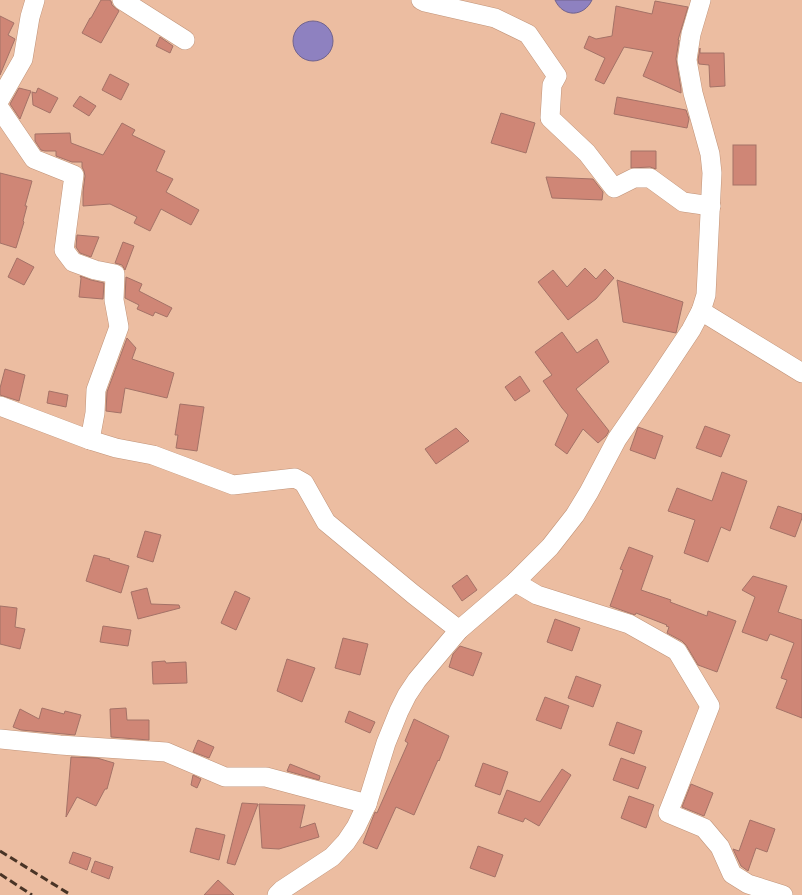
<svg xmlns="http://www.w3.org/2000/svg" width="802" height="895" font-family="Barlow,sans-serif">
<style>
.water{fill:#8e81c0;stroke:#71638c}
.building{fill:#cf8676;stroke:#a47267}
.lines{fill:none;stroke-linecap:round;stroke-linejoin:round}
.minor-casing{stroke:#c09378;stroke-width:20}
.minor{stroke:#fff;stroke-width:19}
.rail{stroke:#493426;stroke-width:3;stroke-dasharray:8 4;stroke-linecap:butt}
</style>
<rect width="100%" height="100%" fill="#ecbda1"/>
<g class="water">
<path d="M555,0H592C584,17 563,18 555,0Z"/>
<circle cx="313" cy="41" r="20"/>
</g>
<g class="building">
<path d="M101,0H109L111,1L112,5L119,11L101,43L82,33L90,18H91Z"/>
<path d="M655,1L688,7L678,40H679L676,59L681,89V93L643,76L653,52L624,47L604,84L595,80L605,58L584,48L589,36L596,39L612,36L616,6L652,14Z"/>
<path d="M0,16L14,23L8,35L15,39L0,75Z"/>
<path d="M160,37L173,46L170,53L156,46Z"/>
<path d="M700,48V53H724L725,86L710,87L709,65L699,64L698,60Z"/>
<path d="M110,74L129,84L121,100L102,90Z"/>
<path d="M19,88L31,91L20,119L10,104Z"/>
<path d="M38,88L58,98L50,113L33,105L32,92L36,93Z"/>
<path d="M80,96L96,106L89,116L73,106Z"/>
<path d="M617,97L686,110L689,119L687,128L614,114Z"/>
<path d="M501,113L535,123L526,153L491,143Z"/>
<path d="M122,123L135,130L132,135L165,151L156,171L173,179L166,192L199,210L191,225L161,209L150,231L134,223L137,217L110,204L83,206V192L85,176L84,171L82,167V162H72L56,156V151H45L41,150L35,141V134L70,133L71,143L103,155Z"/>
<rect x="733" y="145" width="23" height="40"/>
<path d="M631,151H656V169L650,167L631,168Z"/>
<path d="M0,173L32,181L25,206H27L23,221L24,222L16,248L0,243Z"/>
<path d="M546,177L593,179L603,192L602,200L552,198Z"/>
<path d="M77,235L99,237L91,257L80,253L76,247Z"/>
<path d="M123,242L134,246L125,270L122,265L115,263Z"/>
<path d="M17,258L34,267L24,285L8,277Z"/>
<path d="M585,268L596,279L605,269L614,278L596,299L568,320L538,282L553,270L567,287Z"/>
<path d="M80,276L91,280L104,283L103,299L79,297L81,278Z"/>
<path d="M126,277L142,284L139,291L172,308L167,317L155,312L153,316L137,309L139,305L125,298Z"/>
<path d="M617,280L683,302L676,333L623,322Z"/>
<path d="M562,332L577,353L597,339L609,362L576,389L609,431L606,436L598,443L583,429L567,454L555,445L568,415L562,408L543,381L552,375L535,352Z"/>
<path d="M127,338L136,348L132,359L174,373L167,398L125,388L121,413L106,411L107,392Z"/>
<path d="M5,369L25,375L19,401L0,395V388Z"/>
<path d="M520,376L530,391L515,401L505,387Z"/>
<path d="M49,391L68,395L66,407L47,403Z"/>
<path d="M180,404L204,407L197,451L176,448L178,435H175Z"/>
<path d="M705,426L730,435L721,457L696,448Z"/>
<path d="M638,427L663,436L655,459L630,450Z"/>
<path d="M456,428L469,441L436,464L425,449Z"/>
<path d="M722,472L747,481L730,531L721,527L708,562L684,553L695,520L668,511L677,488L712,501Z"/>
<path d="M778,506L802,514V518L795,537L770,528Z"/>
<path d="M145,531L161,535L153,562L137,557Z"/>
<path d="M629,547L653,556L641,590L671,600L670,602L707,616L708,611L736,621L717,672L698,665L686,645L682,641L667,633L669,627L666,626L667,625L636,613L635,615L610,606L623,570L620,569Z"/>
<path d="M94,555L110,559L109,560L129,566L121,593L86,581Z"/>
<path d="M467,575L477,590L462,601L452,586Z"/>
<path d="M753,576L787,586L778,612L802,620V718L776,708L787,680L781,678L794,643L770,634L767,641L742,632L755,597L742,590Z"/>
<path d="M147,588L151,604L179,605L180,608L138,619L131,592Z"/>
<path d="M235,591L250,598L236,630L221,623Z"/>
<path d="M0,606L17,608L15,627L25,629L20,649L0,644Z"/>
<path d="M555,619L580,628L572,651L547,642Z"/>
<path d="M103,626L131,630L128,646L100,642Z"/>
<path d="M343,638L368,644L360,675L335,668Z"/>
<path d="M460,646L482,653L473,676L449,667L453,654Z"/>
<path d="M287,659L315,668L302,702L277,691Z"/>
<path d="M165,661L166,663L186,662L187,683L153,684L152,662Z"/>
<path d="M576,676L601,685L593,707L568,698Z"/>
<path d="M545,697L569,706L561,729L536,720Z"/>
<path d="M42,708L64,714L65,711L81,715L75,735L21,730L13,727L20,709L39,719Z"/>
<path d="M126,708L127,720H149V740L111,737L110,709Z"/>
<path d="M349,711L375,722L370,733L345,722Z"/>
<path d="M414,719L449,736L439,761L438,760L414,815L396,807L377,849L363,843L375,812L377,813L408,743L405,741Z"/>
<path d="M617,722L642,731L634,754L609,745Z"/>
<path d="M198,740L214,747L209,758L193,752Z"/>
<path d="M71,757L97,758L114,763L107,789H105L96,806L77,797L66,817Z"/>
<path d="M621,758L646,767L638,789L613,780Z"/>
<path d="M483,763L508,772L500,795L475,786Z"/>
<path d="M290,764L320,776L319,780L287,771Z"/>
<path d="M562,769L571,775L539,826L525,818L523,822L498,813L507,790L540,802Z"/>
<path d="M193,775L201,779L197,788L191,785Z"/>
<path d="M691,784L713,793L704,816L682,807Z"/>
<path d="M629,796L654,805L646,828L621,818Z"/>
<path d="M242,803L258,804L235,865L227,863Z"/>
<path d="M259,804L305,805L300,828L315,823L319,837L279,849L262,848Z"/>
<path d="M750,820L775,829L767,852L756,848L748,871L741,866L733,849L739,851Z"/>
<path d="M196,828L225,835L219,860L190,852Z"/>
<path d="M478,846L503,855L495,877L470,868Z"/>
<path d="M73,852L91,858L87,870L69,863Z"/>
<path d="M95,861L113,867L109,879L91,872Z"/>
<path d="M218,880L234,895H204Z"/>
</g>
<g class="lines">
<g class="minor-casing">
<g id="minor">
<path d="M122,0L185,40"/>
<path d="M421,0L425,2L495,18L528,34L557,76L552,85L550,118L587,153L614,188L634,178H650L683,202L711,206"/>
<path d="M0,99L23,59L30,17L35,0"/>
<path d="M0,109L34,159L74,175L64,250L73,262L95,270L115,274L114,300L119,327L96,390L95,413L90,440"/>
<path d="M701,311L802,373"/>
<path d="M0,406L90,440L116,448L153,455L233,485L295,478L304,483L326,522L413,594L459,630"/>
<path d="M515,582L537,595L629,624L677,651L710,706L668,813L704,828L720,847L732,874L748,884L783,895"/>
<path d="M0,739L60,745L166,752L225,777H266L367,804"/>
<path d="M277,895L282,890L332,857L346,842L356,827L367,804L386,743L399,711L407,695L417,680L459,630L515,582L550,547L575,515L589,492L617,439L659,378L691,330L701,311L706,295L712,173L710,154L693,93L687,60L691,34L701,0"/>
</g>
</g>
<use href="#minor" class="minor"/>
<g class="rail">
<path d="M0,851L71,895"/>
<path d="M0,874L32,895"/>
</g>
</g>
</svg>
